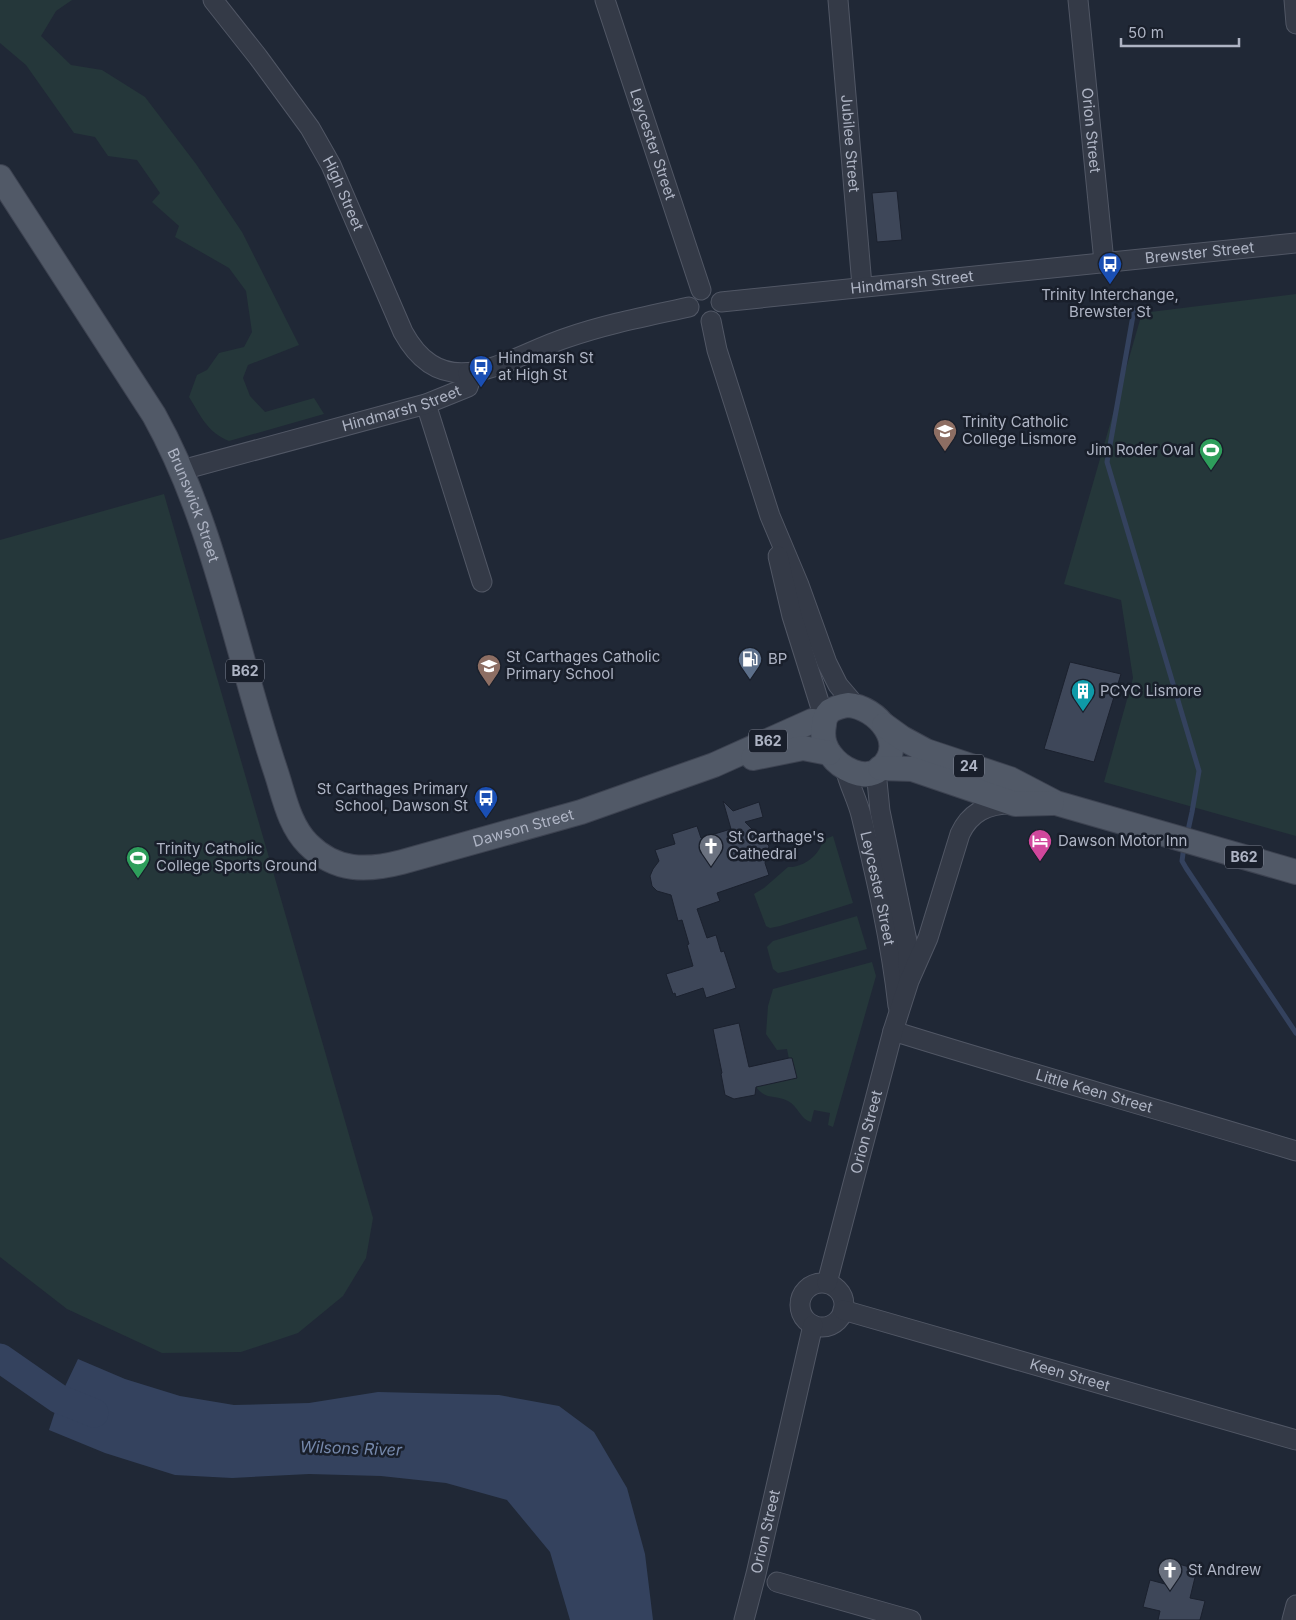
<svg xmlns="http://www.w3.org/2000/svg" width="1296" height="1620" font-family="Inter,sans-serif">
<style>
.green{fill:#25373a}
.water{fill:#34425e}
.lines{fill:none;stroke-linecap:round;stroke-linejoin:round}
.stream{stroke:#34425e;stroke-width:5}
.river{stroke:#34425e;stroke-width:29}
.building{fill:#3e4759;stroke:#1b212e}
.minor-casing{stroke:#515765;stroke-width:21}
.major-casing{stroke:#3d4351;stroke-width:26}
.minor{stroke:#343a47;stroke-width:19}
.major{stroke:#515967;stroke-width:24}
.labels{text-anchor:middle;stroke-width:5;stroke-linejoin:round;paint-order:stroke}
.shield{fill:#191f2b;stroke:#818796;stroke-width:1}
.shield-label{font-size:14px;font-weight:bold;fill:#aeb4c4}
.street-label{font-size:15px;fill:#aeb4c4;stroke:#191f2b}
.poi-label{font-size:15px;fill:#aeb4c4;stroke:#191f2b;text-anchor:start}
.water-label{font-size:16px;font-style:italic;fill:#7689ac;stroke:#191f2b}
</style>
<rect width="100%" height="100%" fill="#202836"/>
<g class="green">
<path d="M0,0H72L56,11L41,36L71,65L102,70L145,97L196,164L242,232L299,345L248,365L243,378L250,396L265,412L314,398L324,414L229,441C207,432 201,416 189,397L197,375L207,370L219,353L244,347L252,332L246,291L229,268L175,237L179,226L152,202L160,193L137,160L108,156L95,137L74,133L26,65L0,43Z"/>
<path d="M1296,294V836L1104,782L1133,678L1121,600L1064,584L1142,313Z"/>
<path d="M164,494L373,1218L366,1258L343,1296L298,1333L241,1352L162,1353L67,1309L0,1257V540Z"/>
<path d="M833,836L853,903L780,926L770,928L766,926L754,894L764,888L788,867C803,868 820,855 823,840Z"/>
<path d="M857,916L867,949L788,971L778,973L773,969L767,947L773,941Z"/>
<path d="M872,962L876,976L833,1127L828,1125L830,1113L814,1110L811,1122C800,1119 798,1106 788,1101C774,1094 767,1101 756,1087L797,1078L792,1058L789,1059L787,1049L777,1050L766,1034L768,1006L773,989Z"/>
</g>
<path class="water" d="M78,1359L125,1379L180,1396L234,1405L309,1403L378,1392L499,1395L559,1406L594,1432L627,1488L645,1554L653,1620H570L550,1552L507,1500L446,1483L381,1476L309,1474L232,1478L175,1475L105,1453L49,1430L59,1399Z"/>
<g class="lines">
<g class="stream">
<path d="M1134,310L1107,462L1199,771L1192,812L1187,835"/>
<path d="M1184,846L1182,861L1186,868L1296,1033"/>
</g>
<path class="river" d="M0,1358L59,1399L94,1413"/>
</g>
<g class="building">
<path d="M897,191L902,240L877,242L872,193Z"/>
<path d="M1070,662L1121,674L1094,762L1044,749Z"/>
<path d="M723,801L733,811L759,802L763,817L745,822L769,846L765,863L769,875L717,893L720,901L697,909L707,938L716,935L721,952L724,951L736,988L706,998L703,988L676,997L675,993L673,994L666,974L693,966L687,945L689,944L682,920L678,921L671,895L657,891L652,886L650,876L653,869L659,861L655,850L675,844L672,834L697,826L701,838L731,829Z"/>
<path d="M739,1023L749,1067L789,1058H792L797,1078L756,1087L755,1095L734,1099L725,1095L721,1074L722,1073L713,1029Z"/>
<path d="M1171,1562L1197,1569L1190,1598L1205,1601L1200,1620H1158L1160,1611L1143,1607L1150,1580L1165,1584Z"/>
</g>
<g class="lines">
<g class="minor-casing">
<g id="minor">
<path id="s1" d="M213,0L258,57L310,128L331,165L403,332C445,409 508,357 566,338C606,324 648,316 689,307"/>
<path id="s2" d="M605,0L701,290"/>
<path id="s3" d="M838,0L862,286"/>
<path id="s4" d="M1078,0L1104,262"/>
<path d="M1294,0L1296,24"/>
<path id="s5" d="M721,302L1296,243"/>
<path d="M711,321L717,350L770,516L799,585L827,663L838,685L855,705"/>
<path d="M426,404L482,582"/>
<path id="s6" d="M182,470L426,404L468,387L470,381L468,373"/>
<path d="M778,556L792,616L820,705L827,715"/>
<path id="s7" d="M845,768C849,785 857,799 861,815C876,877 891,942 898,1006"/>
<path d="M876,771L880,811L907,941L909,977"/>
<path id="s8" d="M893,1031C1027,1073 1162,1110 1296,1151"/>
<circle cx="822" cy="1305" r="22"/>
<path id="s9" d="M827,1283L893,1031L909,981L928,938L960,834C970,812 988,804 1011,804"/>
<path id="s10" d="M843,1310L1296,1440"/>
<path d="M777,1582L911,1620"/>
<path id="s11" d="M744,1620L756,1574L813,1325"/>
<path d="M1292,1620L1296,1605"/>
</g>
</g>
<g class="major-casing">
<g id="major">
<path id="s12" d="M0,177L154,415C203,503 226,603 254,700C261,724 268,748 276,772C284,796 289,825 308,844C336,872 367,871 402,862L581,812L714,765L812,721L824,722"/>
<path d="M848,705C877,707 909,744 880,769C864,782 840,768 830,754C824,746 822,735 824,725C824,720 826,715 830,711C835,708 842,706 848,705Z"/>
<path d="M884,725L902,738L926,751L1010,779L1056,803L1296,872"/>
<path d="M753,758L803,748L829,753"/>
<path d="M880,768L912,769L1015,804L1052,803"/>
</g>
</g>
<use href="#minor" class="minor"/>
<use href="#major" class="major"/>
</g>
<defs>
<g id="bus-pin" transform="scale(1.25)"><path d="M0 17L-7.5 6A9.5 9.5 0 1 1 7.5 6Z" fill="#1a4fb4" stroke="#191f2b"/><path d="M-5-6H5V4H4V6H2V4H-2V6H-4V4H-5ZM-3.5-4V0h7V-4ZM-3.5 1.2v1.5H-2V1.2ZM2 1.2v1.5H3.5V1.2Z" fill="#fff"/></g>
<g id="school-pin" transform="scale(1.25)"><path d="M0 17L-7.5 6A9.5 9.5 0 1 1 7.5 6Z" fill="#8d6e63" stroke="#191f2b"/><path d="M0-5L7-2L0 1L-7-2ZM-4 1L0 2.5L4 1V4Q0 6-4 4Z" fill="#fff"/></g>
<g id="stadium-pin" transform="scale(1.25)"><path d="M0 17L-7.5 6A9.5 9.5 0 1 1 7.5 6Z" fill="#2e9e5b" stroke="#191f2b"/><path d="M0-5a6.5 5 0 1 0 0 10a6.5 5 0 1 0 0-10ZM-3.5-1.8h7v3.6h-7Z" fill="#fff"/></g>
<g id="fuel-pin" transform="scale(1.25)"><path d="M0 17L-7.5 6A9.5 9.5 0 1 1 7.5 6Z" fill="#5c6f8a" stroke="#191f2b"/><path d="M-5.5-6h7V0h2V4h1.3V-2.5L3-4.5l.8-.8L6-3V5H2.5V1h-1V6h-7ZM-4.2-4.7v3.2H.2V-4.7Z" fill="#fff"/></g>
<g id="building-pin" transform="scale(1.25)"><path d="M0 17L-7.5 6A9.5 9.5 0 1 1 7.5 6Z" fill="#0f9aa8" stroke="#191f2b"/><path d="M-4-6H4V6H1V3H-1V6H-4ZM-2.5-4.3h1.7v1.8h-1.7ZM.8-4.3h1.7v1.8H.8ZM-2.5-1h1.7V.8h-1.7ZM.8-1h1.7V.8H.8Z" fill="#fff"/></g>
<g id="hotel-pin" transform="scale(1.25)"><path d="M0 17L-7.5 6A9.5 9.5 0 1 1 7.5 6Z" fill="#d1479c" stroke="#191f2b"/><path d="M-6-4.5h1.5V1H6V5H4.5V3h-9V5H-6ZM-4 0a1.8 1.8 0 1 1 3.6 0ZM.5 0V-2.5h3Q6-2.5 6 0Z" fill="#fff"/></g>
<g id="church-pin" transform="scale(1.25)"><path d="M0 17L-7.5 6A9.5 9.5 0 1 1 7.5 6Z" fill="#6b7280" stroke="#191f2b"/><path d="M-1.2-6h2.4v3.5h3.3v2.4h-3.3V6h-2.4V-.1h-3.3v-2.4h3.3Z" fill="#fff"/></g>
</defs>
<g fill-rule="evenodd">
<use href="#bus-pin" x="1110" y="264"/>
<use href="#bus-pin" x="481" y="367"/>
<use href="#school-pin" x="945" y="431"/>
<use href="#stadium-pin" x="1211" y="450"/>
<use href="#fuel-pin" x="750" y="659"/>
<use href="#school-pin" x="489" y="666"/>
<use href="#building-pin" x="1083" y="691"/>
<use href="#bus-pin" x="486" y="798"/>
<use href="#hotel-pin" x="1040" y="841"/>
<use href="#church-pin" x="711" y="846"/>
<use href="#stadium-pin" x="138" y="858"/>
<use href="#church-pin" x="1170" y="1570"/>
</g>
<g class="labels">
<g class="shield">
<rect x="226" y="659.5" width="38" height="23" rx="4"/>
<rect x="749" y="729.5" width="38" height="23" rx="4"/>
<rect x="954" y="754.5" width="30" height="23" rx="4"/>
<rect x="1225" y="845.5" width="38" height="23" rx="4"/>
</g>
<g class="shield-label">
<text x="245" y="676">B62</text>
<text x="768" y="746">B62</text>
<text x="969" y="771">24</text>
<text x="1244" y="862">B62</text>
</g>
<g class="street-label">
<text dy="5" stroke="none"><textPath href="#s4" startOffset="131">Orion Street</textPath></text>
<text dy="5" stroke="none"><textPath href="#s3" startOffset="144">Jubilee Street</textPath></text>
<text dy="5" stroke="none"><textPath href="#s2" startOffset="152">Leycester Street</textPath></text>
<text dy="5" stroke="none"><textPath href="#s1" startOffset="234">High Street</textPath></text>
<text dy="5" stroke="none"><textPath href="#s5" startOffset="481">Brewster Street</textPath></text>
<text dy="5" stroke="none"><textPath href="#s5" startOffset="192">Hindmarsh Street</textPath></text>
<text dy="5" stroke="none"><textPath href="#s6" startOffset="228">Hindmarsh Street</textPath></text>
<text dy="5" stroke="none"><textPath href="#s12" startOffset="382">Brunswick Street</textPath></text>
<text dy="5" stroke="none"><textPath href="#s12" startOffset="968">Dawson Street</textPath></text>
<text dy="5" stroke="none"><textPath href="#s7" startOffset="125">Leycester Street</textPath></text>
<text dy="5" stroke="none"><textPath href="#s8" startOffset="210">Little Keen Street</textPath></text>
<text dy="5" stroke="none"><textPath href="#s9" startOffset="156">Orion Street</textPath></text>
<text dy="5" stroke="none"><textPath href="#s10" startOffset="236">Keen Street</textPath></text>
<text dy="5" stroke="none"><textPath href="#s11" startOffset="91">Orion Street</textPath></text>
</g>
<g class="poi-label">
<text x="1110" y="300" text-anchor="middle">Trinity Interchange,<tspan x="1110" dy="17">Brewster St</tspan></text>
<text x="498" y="363">Hindmarsh St<tspan x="498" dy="17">at High St</tspan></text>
<text x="962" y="427">Trinity Catholic<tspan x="962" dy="17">College Lismore</tspan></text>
<text x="1194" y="455" text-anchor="end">Jim Roder Oval</text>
<text x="506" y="662">St Carthages Catholic<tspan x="506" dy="17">Primary School</tspan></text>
<text x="768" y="664">BP</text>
<text x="1100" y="696">PCYC Lismore</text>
<text x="468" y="794" text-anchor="end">St Carthages Primary<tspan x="468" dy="17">School, Dawson St</tspan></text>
<text x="728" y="842">St Carthage's<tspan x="728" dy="17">Cathedral</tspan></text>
<text x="1058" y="846">Dawson Motor Inn</text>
<text x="156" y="854">Trinity Catholic<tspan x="156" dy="17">College Sports Ground</tspan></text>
<text x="1188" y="1575">St Andrew</text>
</g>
<g class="water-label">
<text transform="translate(351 1448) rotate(2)" y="6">Wilsons River</text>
</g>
</g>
<path d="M1121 38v8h118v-8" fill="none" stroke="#aeb4c4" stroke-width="2.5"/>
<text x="1128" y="38" font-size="15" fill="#aeb4c4" stroke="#191f2b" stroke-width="4" paint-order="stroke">50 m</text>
</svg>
